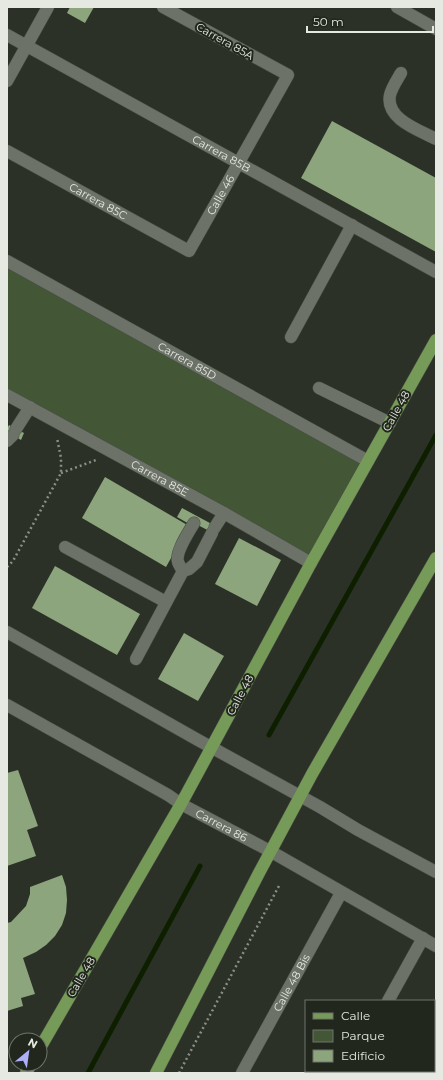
<svg xmlns="http://www.w3.org/2000/svg" width="443" height="1080" font-family="Montserrat,sans-serif">
<style>
.green{fill:#435636}
.lines{fill:none;stroke-linecap:round;stroke-linejoin:round}
.stream{stroke:#0e1f00;stroke-width:5}
.building{fill:#8da57d}
.minor-casing{stroke:#4a4f47;stroke-width:13}
.major-casing{stroke:#4a4f47;stroke-width:13}
.path{stroke:#8a8f86;stroke-width:2.5;stroke-dasharray:2 3;stroke-linecap:butt}
.minor{stroke:#6c7267;stroke-width:12}
.major{stroke:#769a57;stroke-width:12}
.labels{text-anchor:middle;stroke-width:4;stroke-linejoin:round;paint-order:stroke}
.street-label{font-size:11px;fill:#e5e9e2;stroke:#21271d}
</style>
<rect width="100%" height="100%" fill="#2b3127"/>
<path class="green" d="M7,261L368,461L311,563L7,395Z"/>
<g class="lines">
<g class="stream">
<path d="M269,735L436,435"/>
<path d="M88,1073L200,866"/>
</g>
</g>
<g class="building">
<path d="M70,7H94L85,23L67,13Z"/>
<path d="M332,121L436,178V252L301,178Z"/>
<path d="M9,425L24,433L21,440L7,432V429Z"/>
<path d="M105,477L189,526L166,567L82,518Z"/>
<path d="M182,508L221,529L217,535L192,522L191,525L177,517Z"/>
<path d="M239,538L281,560L257,606L215,584Z"/>
<path d="M55,566L140,614L117,655L32,608Z"/>
<path d="M184,633L224,656L198,701L158,679Z"/>
<path d="M18,770L38,826L27,830L36,856L7,866V773Z"/>
<path d="M62,875L66,887L67,900L66,913L62,925L55,936L46,945L36,952L23,958L35,994L21,998L23,1006L7,1011V923L11,922L26,906L30,894V887Z"/>
</g>
<g class="lines">
<g class="minor-casing">
<g id="minor">
<path d="M397,7L436,29"/>
<path id="s1" d="M7,35L436,272"/>
<path d="M401,73C397,80 392,87 390,95C385,119 419,130 436,139"/>
<path d="M7,81L48,7"/>
<path id="s2" d="M7,151L189,251L288,75L163,7"/>
<path id="s3" d="M7,261L368,461"/>
<path d="M291,337L352,225"/>
<path d="M319,388L390,423"/>
<path id="s4" d="M7,395L224,513L311,563"/>
<path d="M16,429L30,407"/>
<path d="M7,441L13,435"/>
<path d="M215,527L224,513"/>
<path d="M65,547L166,602"/>
<path d="M183,571C181,568 179,565 178,562C175,552 189,532 194,523"/>
<path d="M7,632L198,740L320,807L358,830L436,872"/>
<path d="M136,659L183,571L189,569L197,562L212,533"/>
<path id="s5" d="M7,705L168,795L181,804L270,851L436,946"/>
<path d="M388,1001L423,938"/>
<path id="s6" d="M242,1073L341,893"/>
<path d="M348,1073L349,1071"/>
</g>
</g>
<g class="major-casing">
<g id="major">
<path d="M40,1048L181,804L311,563L436,340"/>
<path d="M26,1073L31,1064"/>
<path d="M156,1073L259,873L312,774L436,558"/>
</g>
</g>
<g class="path">
<path d="M61,473L96,460"/>
<path d="M7,567L13,561L61,473V458L57,438"/>
<path d="M434,1070L436,1066"/>
<path d="M179,1073L280,884"/>
</g>
<use href="#minor" class="minor"/>
<use href="#major" class="major"/>
</g>
<g class="labels">
<g class="street-label">
<text transform="translate(225 41) rotate(29)" y="4">Carrera 85A</text>
<text dy="4" stroke="none"><textPath href="#s1" startOffset="245">Carrera 85B</textPath></text>
<text dy="4" stroke="none"><textPath href="#s2" startOffset="272">Calle 46</textPath></text>
<text dy="4" stroke="none"><textPath href="#s2" startOffset="104">Carrera 85C</textPath></text>
<text dy="4" stroke="none"><textPath href="#s3" startOffset="206">Carrera 85D</textPath></text>
<text transform="translate(396 411) rotate(-61)" y="4">Calle 48</text>
<text dy="4" stroke="none"><textPath href="#s4" startOffset="174">Carrera 85E</textPath></text>
<text transform="translate(240 695) rotate(-62)" y="4">Calle 48</text>
<text dy="4" stroke="none"><textPath href="#s5" startOffset="246">Carrera 86</textPath></text>
<text transform="translate(81 977) rotate(-60)" y="4">Calle 48</text>
<text dy="4" stroke="none"><textPath href="#s6" startOffset="103">Calle 48 Bis</textPath></text>
</g>
</g>
<rect width="443" height="1080" fill="none" stroke="#e5e9e2" stroke-width="16"/>
<rect x="305" y="1000" width="130" height="72" fill="#21271d" stroke="#6f756c"/>
<rect x="313" y="1013" width="20" height="6" fill="#769a57" stroke="#6f756c"/>
<text x="341" y="1020" font-size="12" fill="#e5e9e2">Calle</text>
<rect x="313" y="1030" width="20" height="12" fill="#435636" stroke="#6f756c"/>
<text x="341" y="1040" font-size="12" fill="#e5e9e2">Parque</text>
<rect x="313" y="1050" width="20" height="12" fill="#8da57d" stroke="#6f756c"/>
<text x="341" y="1060" font-size="12" fill="#e5e9e2">Edificio</text>
<g transform="translate(28 1052) rotate(29)"><circle r="19" fill="#21271d" stroke="#6f756c"/>
<path d="M0-3L7 15L0 10L-7 15Z" fill="#adaffb"/>
<text y="-6" font-size="11" font-weight="bold" text-anchor="middle" fill="#e5e9e2">N</text>
</g>
<path d="M307 26v6h126v-6" fill="none" stroke="#e5e9e2" stroke-width="2"/>
<text x="313" y="26" font-size="12" fill="#e5e9e2" stroke="#21271d" stroke-width="3" paint-order="stroke">50 m</text>
</svg>
